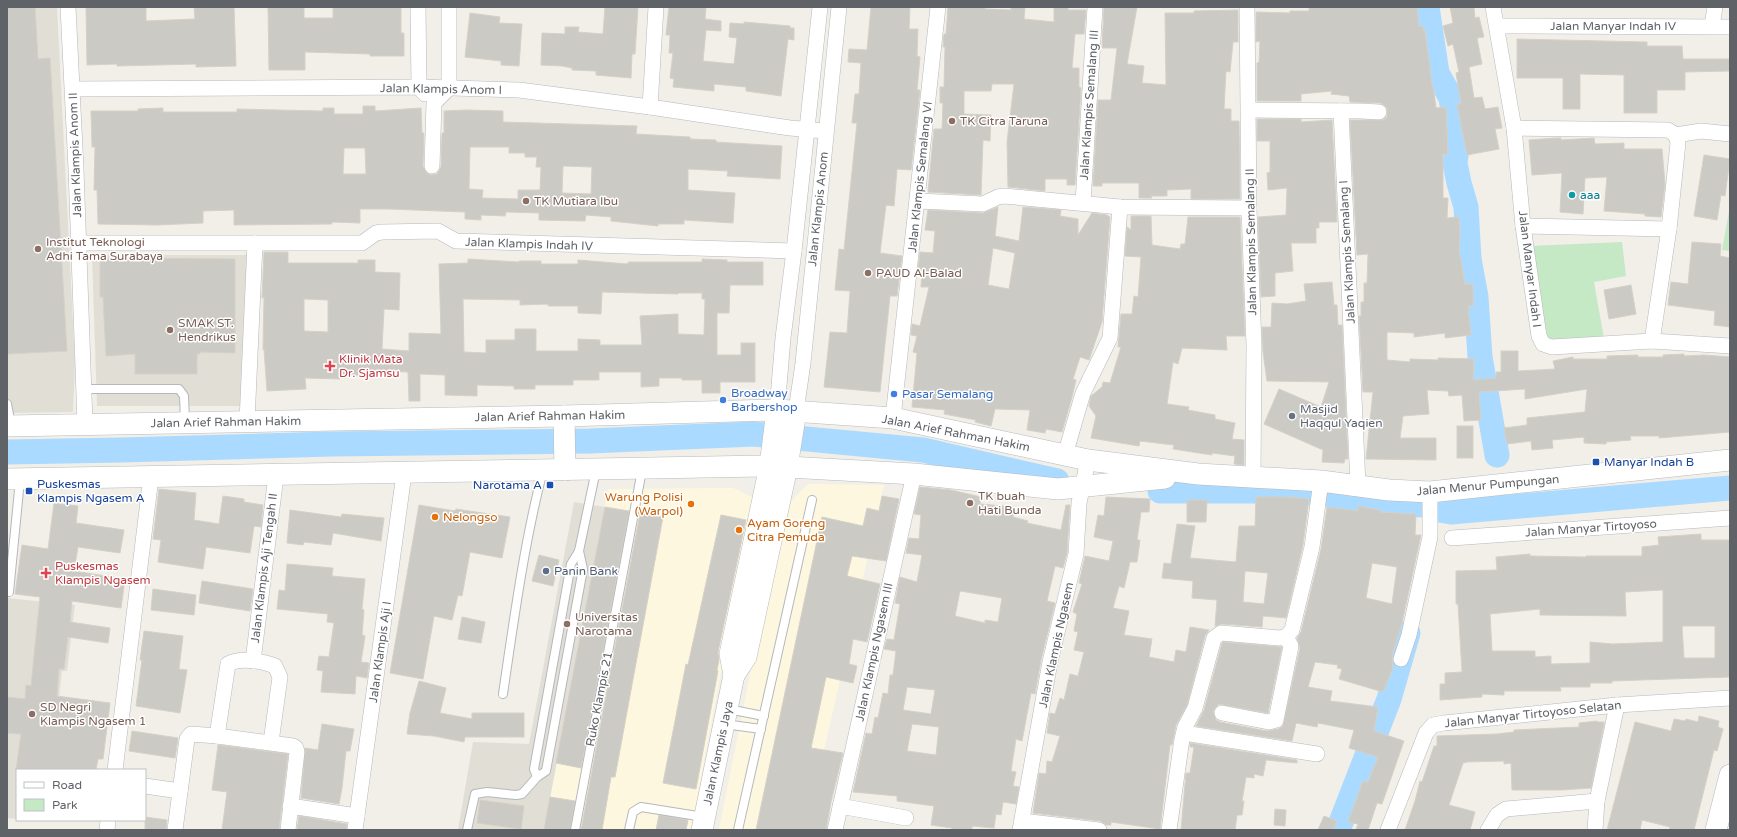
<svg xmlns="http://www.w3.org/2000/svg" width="1737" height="837" font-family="'Varela Round',sans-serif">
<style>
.commercial{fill:#fef7e0}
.education{fill:#e1ded6}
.green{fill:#c5e8c5}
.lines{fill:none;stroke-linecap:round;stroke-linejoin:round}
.river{stroke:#aadaff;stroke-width:25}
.building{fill:#cccac5;stroke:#d6d1c6;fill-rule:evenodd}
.lane-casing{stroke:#b5b8bc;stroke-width:10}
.street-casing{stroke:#b5b8bc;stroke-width:16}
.secondary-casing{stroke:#b6babf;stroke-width:22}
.lane{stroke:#fff;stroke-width:8}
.street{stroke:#fff;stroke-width:15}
.secondary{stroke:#fff;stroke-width:21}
.education-dot{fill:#8d6e63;stroke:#fff;stroke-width:1.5}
.culture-dot{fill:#0f9aa8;stroke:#fff;stroke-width:1.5}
.health-dot{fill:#e0444e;stroke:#fff;stroke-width:1.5}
.shop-dot{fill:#3f7fe0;stroke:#fff;stroke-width:1.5}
.worship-dot{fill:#6b7280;stroke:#fff;stroke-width:1.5}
.transit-dot{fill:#1a4fb4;stroke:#fff;stroke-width:1.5}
.food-dot{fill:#e8710a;stroke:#fff;stroke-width:1.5}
.service-dot{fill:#5c6f8a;stroke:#fff;stroke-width:1.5}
.labels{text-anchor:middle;stroke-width:3;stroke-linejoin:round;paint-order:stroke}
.street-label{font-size:12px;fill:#5f6368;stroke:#fff}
.education-label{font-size:12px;fill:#785e54;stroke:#fff;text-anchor:start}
.culture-label{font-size:12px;fill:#0d838f;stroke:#fff;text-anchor:start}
.health-label{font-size:12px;fill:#be3a42;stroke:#fff;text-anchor:start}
.shop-label{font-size:12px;fill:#366cbe;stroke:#fff;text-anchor:start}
.worship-label{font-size:12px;fill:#5b616d;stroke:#fff;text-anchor:start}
.transit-label{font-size:12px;fill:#164399;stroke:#fff;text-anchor:start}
.food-label{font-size:12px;fill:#c56008;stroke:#fff;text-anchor:start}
.service-label{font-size:12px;fill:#4e5e75;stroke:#fff;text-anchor:start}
</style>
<rect width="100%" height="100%" fill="#f1efe8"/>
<g class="commercial">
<path d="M808,484L884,485L806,830H719L779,529L789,504Z"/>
<path d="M733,488L754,498L691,830H544L608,489Z"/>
</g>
<g class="education">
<path d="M7,7H57L75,363L73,412L7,413Z"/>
<path d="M92,255H247L245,406H97Z"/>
<path d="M574,502L605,507L544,830H458L473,742L529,744Z"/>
<path d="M7,598L75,605L67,671H62L54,743L17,770V819L7,818Z"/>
</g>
<g class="green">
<path d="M1730,206V251L1722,250Z"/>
<path d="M1622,242L1626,276L1594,282L1604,339L1549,344L1530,246Z"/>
</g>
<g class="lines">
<g class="river">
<path d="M1427,7L1437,73L1451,98L1456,130L1457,147L1455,163L1459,183L1466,207L1469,259L1476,297L1480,357L1497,455"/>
<path d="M7,452L122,450L331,444L590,441L754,434L923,450L1057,481"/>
<path d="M1160,491H1285L1320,493L1385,504L1429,505L1440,510L1451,512L1730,488"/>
<path d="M1338,830L1389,699L1408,633"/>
</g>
</g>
<g class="building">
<path d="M7,7H35L38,59L50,58L67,351L7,354Z"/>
<path d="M86,7H146V21L195,19L194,7H234L236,66L196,67V64L117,66V64L87,65Z"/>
<path d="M268,7H304V18H333V7H401V33H404V56H370V54L305,52V70H269Z"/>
<path d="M605,7H638L635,54H632L631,78L596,75V71L572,70V68L562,66L541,65L542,33L565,34V27H579L578,32L603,34Z"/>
<path d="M669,7H706L705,19L721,21V31L706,30L703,61L734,64L737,38L729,37L730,23L744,24V22L790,26V28H794V40L788,39L781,96L746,91V87L714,84V91L673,87L674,79L670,78L673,53H669L670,35H666Z"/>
<path d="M871,7H910L909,29H918L917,56L920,57L917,90H920L911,170L897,169L894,206L886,205L880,253L902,256L897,296H890L880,392L824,387L830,332L847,333L850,291L835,290L839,249L844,250L857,123H852L855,94H859L861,63L848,62L849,49L867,50Z"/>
<path d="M948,7H985V9L1011,10V7H1025L1024,19L1054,22V7H1068V10H1086L1084,34H1075L1072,68H1079V87L1081,88L1075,185H1067V179H1045V191L1008,187L1007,142L1014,84H992L991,91H964V114L991,115L990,141L983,140L981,195L928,192L934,129H942L943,103H940V87H944L945,47H943L944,34H946Z"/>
<path d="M1104,7H1137L1127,64L1144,66L1142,83L1166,85L1165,13H1194V11L1238,10V42H1233L1230,72L1226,71L1224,109H1231V121H1239L1240,199H1191V189L1167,190V196H1151L1152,198H1139V183H1102V186H1093L1098,100H1111L1117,48H1102Z"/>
<path d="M1318,7H1417L1419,27L1423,26L1424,31L1425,30L1432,85H1433L1436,108L1446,107L1448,154H1443V198H1448L1447,218L1459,217L1460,233L1459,249L1465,284H1473V306H1468L1471,335L1445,338V333L1414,337V333L1387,332V360L1410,362V359L1438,360V358L1474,359L1473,380L1496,378V372H1501V351H1518V371L1555,369L1553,361L1573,357V359H1607V356L1638,355V357H1663V355L1684,354V356L1704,355L1730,357V432L1659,438V436H1630L1631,440L1606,442V444L1584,443V437L1552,440L1553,448L1532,450L1531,441L1507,444L1504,428L1527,425V418L1585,412L1587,389L1525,399V389L1479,392L1481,420L1464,421L1462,395L1449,396L1448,391L1427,390L1429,414L1403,416L1400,438H1436V460L1366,459L1373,392H1363L1359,316H1361V302H1364V283H1367L1368,254L1357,255L1350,120H1383L1387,117V108L1384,105L1380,103L1350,102L1349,96L1331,94L1332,91L1301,94V101H1257V63L1259,62L1260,41L1256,42V12L1290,13V11H1309V8Z"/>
<path d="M1450,7H1474L1475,18L1479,17L1484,37L1477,38L1482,64L1469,67L1474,98L1482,97L1485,109L1498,107L1502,128L1495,129L1499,149L1467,155L1457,104H1461L1456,73L1459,72L1453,44L1448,46L1443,26L1453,23Z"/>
<path d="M470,13L500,17L499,23L522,24L519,66L501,65V61L465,57Z"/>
<path d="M1517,39L1647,42V46H1682L1683,59H1730V71L1685,72V90H1657V113H1624V75L1580,74V109H1563V78H1517Z"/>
<path d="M363,106H375V111L421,108L422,133H424L423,166L427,173L431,175L437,174L441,167L442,133H444V111L466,110L503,111V122L637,126L636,134L690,137V139L716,140V142L782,146L780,179L727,176L728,171L688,169V190L735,193L733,223L684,220V224H658V226L611,221V217L586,215L585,221L539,220V213L506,212L505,216L481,215V220L465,219V212L389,209H360V223L332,222V224L234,225V210L203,211V223L157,225L98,224L97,190H94L95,147H92L91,111H138V109L163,108V112H237V109L323,111V108H334V114H363ZM470,147H509V153H525V157H537L536,167H541L540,190H518V199L482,198L483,190L469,189ZM344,148H365L366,174H343ZM563,166L592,167L591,194L562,193Z"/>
<path d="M1257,119H1301V122L1332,120L1337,222H1319V228H1316V243H1291L1293,271L1275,273V296L1261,297L1258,217L1286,215L1287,188L1268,190L1267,173L1270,172V141H1257Z"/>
<path d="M1556,138H1561V140L1594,138L1595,144L1624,143V149H1662L1665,184L1661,217L1645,216V214L1604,211L1607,177L1585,178L1583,214L1560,212L1562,173L1532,175L1529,140Z"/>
<path d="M1704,155L1730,159L1725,196L1721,195L1717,220L1694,216Z"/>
<path d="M998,207L995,236L1019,241L1023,207L1061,210L1060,216L1078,219V235L1092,213L1107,215L1110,217L1102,322L1089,360L1080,357L1073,379L1076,380L1072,397L1062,432L1046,429L1045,433L1027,430L1030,410L995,409L991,426L975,422L976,420L944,414L945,410L912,407L917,353L913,352L917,336L911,335L912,324L920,326L929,287H921L922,270H918L920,252L933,253L935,231L925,230L928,210L983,213ZM993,248L1015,253L1009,289L988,285Z"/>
<path d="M1131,216H1151L1152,245L1180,249L1181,244H1185L1188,217H1240L1245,336H1226L1227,350L1182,348L1178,364L1173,362L1167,404L1189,407L1188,410L1215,415V419L1235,423L1232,439L1244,440V465L1234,464L1235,456L1212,453V455L1173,449L1174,445L1140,441L1139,446L1091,438L1096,416L1089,406L1091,396L1102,387L1103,382L1110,383L1121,347H1118L1121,314H1132L1134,296L1138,297L1141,257L1125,256L1127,227L1131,230Z"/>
<path d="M1692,242L1721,244L1720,256L1730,258V327L1714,325L1715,311L1668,305L1671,282L1688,284Z"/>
<path d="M264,252H288V263H358V260H375V272L400,273L399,310L384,309L382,349L409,351V333L441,334L439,264L468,263V259L519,262V261H541V264H578V260L628,264V262H702V259L727,260V262H763V285H730L729,313H717V355H741V343H755V382H720V393H702V380H682V378H659V386L641,387V372H599V380H573V385H535V389H514V386L477,385V396L445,395V375L420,374V401H409L408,372L382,371L381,376L340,375V379L305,378L306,389L267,391L264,349L263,350L264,297L262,298ZM602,292L678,294V293H702V299H705L704,335L678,334V314L640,316L642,345H600V340L578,339V351H536V329H515V340H486V353L464,352L463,299L520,300V305L548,304V306H578V313L601,314ZM304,299L328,300V332L304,331Z"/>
<path d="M100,258L235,259V353L200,352V354H197V374H135V354L106,356L103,297H100Z"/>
<path d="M1332,282L1334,305H1337L1338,325H1342L1348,459H1345L1344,463L1322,462L1323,450L1264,424L1279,389L1321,407L1329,382L1267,381L1263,352L1262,327H1271L1272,303L1287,304L1306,301L1304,284Z"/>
<path d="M1631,285L1636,314L1609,319L1604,290Z"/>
<rect x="1457" y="426" width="16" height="32"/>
<path d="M920,487L951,490L981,497L980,504L1015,507L1013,517L1028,521L1027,523L1061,530L1066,505H1070L1067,553L1063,568L1055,566L1047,601L1055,603L1041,660L1035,694L1031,693L1022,741L1016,739L1011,771L1016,772L1013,786L1019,787L1016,804L1003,802L1001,815L996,814L994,828L972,826V830H952V828L931,825L934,806L897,801V796L853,792L866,733L872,734L875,717L878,718L883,693L888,694L890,675H893L896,651L884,649L887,639L894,640L900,604L895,603L900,577L917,582L922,555L906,553L909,538L919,539L921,515L914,514ZM960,591L1002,598L998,622L985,620V623L955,616ZM907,687L935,690L931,714L903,710ZM912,724L939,727L936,755L907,751Z"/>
<path d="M159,489L196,493L194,520L219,524L223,496L244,499V502L263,505L261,527L254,526L250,553L206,547L203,569L158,562L161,540L153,539Z"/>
<path d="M882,496L899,499L886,561L852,556L847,576L880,584L867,642L853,639L849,664L857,666L853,683L826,677L811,748L843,753L831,802L826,830H756L822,517L863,526L867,508L879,511Z"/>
<path d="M1106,497L1150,499L1149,512H1141L1137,540H1140L1137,562H1130L1124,588L1119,586L1113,608L1129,611L1124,635L1152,639L1149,657L1174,662L1176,650L1186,652L1190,627L1209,630L1205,636L1187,705L1176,725L1172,745H1170L1160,829L1111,822V825H1106L1100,821L1033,813L1039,773L1046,774L1047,761L1052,762L1060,736L1047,733L1050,713L1055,714L1060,698L1064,700L1070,674L1078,676L1084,652L1074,650L1078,632L1074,631L1077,614L1073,612L1082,584L1079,583L1085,556L1109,561L1113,541L1094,537L1098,515L1104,516Z"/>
<path d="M1256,497H1289L1309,499L1303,545L1286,618L1263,616L1262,627L1222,624L1215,626L1217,600L1192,598L1193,581L1162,578L1164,563L1171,564L1177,524L1195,526L1190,558L1236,562L1239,526H1255ZM1245,571L1268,573L1264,604L1243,602Z"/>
<path d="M1187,500H1207L1206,522H1187Z"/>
<path d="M54,503L78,506L76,523L124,530L120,553L78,547L74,571L125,579L121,608L72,601L70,622L110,628L108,643L68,637L64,669H59L57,696L110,703L103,759H98L96,770H16L21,734L7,733V697L25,699L26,685L31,686L40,597L15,594L22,545L48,549Z"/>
<path d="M419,505L455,511L456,509L510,517L502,558L470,552L462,596L458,595L452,620L434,616L423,679L390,673Z"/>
<path d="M1358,506L1380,510V512L1416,514L1415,535H1421L1402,623L1392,656L1393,668L1383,692L1339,679L1342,669L1337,668L1338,665L1315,662L1308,687L1332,691L1330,701L1378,707L1374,731L1404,741L1382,804L1377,803L1368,830H1356L1358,824L1348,822L1363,781L1368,782L1378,757L1349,748L1354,730L1318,723L1317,727L1296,723L1292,741L1196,726L1204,710L1222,643L1224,642L1282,647L1268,713L1219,704L1213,711L1216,720L1220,722L1267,731L1278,729L1283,726L1300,648L1297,638L1301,632L1321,549L1327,507L1358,511ZM1372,563L1397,567L1392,604L1366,598Z"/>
<path d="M605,507L629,511L581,768L556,763Z"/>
<path d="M290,510L341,517L342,514L384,518L381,541L333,533L331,545L304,542L303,545L287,543Z"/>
<path d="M640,513L663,517L615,777H611L602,830H581Z"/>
<path d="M721,515L746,520L718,652L719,660L717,670L718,671L696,789L663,783L686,664L688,665Z"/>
<path d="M1701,534V540H1730V677L1612,681V683H1590V687H1560L1561,691H1504V695L1482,694V697L1440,700V684H1445V673L1462,672L1458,604H1456V571L1497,570L1496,557L1530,554V556L1586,557V556H1642V547L1659,545L1658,537ZM1663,590V642L1613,644L1590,642V663L1551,664V656L1535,657V651H1492L1490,614L1540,609V615L1626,616L1625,592ZM1682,626H1715V658H1684Z"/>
<path d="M539,555L559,560L553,586L532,581Z"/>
<path d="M287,564L333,568L332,576L365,579L362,609L364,610L362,635L365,636L361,662L369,663L367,678L356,676L355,694L321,692L323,671L317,670L319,656L329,657L334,623L327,622L328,614L277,609L279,590L285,591Z"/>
<path d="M202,581L253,589L250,611L199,603Z"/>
<path d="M153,589L196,595L194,615L151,610Z"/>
<path d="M462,617L485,622L481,643L458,639Z"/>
<path d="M144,631L183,636L179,669L187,670L180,713L136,706L142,660H140Z"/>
<path d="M419,681L446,688L440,713L472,719V713H524V737H465L464,742L434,736L407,734L410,713Z"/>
<path d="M1699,716L1719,721L1718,727L1723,729L1717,751L1714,750L1694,830H1669L1670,827L1642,820L1640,830H1607L1635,722L1671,731L1674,719L1685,721L1686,719L1698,722Z"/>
<path d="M1597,721V722H1604V724L1591,788L1562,790H1512L1511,763L1504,764V761L1467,762L1463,763L1449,805L1475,812L1470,830H1405L1415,801L1420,781L1422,782L1434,746H1437V736L1497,734L1514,732V730L1579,727V723Z"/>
<path d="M322,724L354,729L350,751H346L342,788L339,804L301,798L305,748L318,750Z"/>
<path d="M132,731L178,738L175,758L129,751Z"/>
<path d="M1190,743L1297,760V763L1266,760L1263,776L1254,774V778L1246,777L1242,801H1244L1242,815H1237L1235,830H1181L1186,773H1190L1194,747H1190Z"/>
<path d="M218,745L288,754L279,830H222L227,792L212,790Z"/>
<path d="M550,797L575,801L570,830H544Z"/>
<path d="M480,800L524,806L521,829L477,823Z"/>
<path d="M1275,809L1286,810L1285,826L1274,825Z"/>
<path d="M659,815L688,820L686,830H656Z"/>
<path d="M299,816L347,824L346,830H297Z"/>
<path d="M1324,816L1337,821L1333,830H1318Z"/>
<path d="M145,817L167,820L166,830H145Z"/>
</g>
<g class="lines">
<g class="lane-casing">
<g id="lane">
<path d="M83,389H179L184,396L185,422"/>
<path d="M7,404L11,425"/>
<path d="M9,592L20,480"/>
<path d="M503,694C514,619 524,544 543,470"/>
<path d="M728,709L764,716"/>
<path d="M724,724L761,729"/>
<path d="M537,777L534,769L571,564L579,551L596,470"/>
<path d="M467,830L475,794L487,792L516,795L522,794L537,777L546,771L583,569L579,551"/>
<path d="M575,830L642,470"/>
<path d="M629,830L633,812L641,807L704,817"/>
<path d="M738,830L812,500"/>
</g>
</g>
<g class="street-casing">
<g id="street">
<path d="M68,7L76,169L85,424"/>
<path d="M418,7L419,87L425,94"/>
<path d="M1247,7L1249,208L1254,346L1253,477"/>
<path d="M1493,7L1514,128L1523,226L1539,336L1543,344L1552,347L1652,341L1730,346"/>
<path d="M1497,26L1730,27"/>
<path d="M1712,26L1715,7"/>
<path d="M73,89L419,87L519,90L650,107L790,128L825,131"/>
<path d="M650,107L656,7"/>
<path d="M1249,110L1361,111L1379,112"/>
<path d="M1341,111L1358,485"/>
<path d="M1514,128L1668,130L1676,135"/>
<path d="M1676,135L1701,131L1730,134"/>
<path d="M432,166L434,103L449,88V7"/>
<path d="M918,201L983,204L998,197L1004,196L1120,207L1249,208"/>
<path d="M1083,203L1095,7"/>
<path d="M1523,226L1669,229"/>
<path d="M78,243H362L376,233L382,232L438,231L456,241L794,251"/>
<path d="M1652,341L1669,229L1678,143L1676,135"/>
<path d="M777,410L783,338L794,251L820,7"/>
<path d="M796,411L803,363L839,7"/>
<path d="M893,418L938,7"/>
<path d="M247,422L255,243"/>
<path d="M1065,455L1083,393L1110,338L1120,207"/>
<path d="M1452,538L1730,518"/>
<path d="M1401,659L1409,635L1430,537V492"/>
<path d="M253,661L276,476"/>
<path d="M1222,713L1269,722L1276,720L1291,646L1286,637"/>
<path d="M1184,733L1317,754"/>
<path d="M217,736L228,664C240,657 263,661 275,666L280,677L271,742"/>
<path d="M115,770L151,477"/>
<path d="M145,786L180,791"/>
<path d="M290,806L357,816"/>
<path d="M840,806L906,818"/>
<path d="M1022,821L1099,830"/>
<path d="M107,830L108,820"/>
<path d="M175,830L187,739L191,734L217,736L293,746L296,748L297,752L288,830"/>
<path d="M355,830L404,474"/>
<path d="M835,830L914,474"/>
<path d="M1020,830L1050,662L1076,554L1079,503L1088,460"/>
<path d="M1169,830L1182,739L1185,727L1195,708L1214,638L1221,633L1279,638L1286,637L1292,630L1312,547L1321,481"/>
<path d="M1388,830L1426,733L1433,725L1444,723L1617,705L1730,698"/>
<path d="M1488,830L1497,815L1506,809L1597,801"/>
<path d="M1595,830L1597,801L1617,705"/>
</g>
</g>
<g class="secondary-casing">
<g id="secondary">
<path d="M564,416L565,470"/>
<path d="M7,426L564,416L777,410L893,418L1088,460L1198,474L1321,481L1389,490L1430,492L1730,460"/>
<path d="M7,479L770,466L914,474L1058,489L1165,478"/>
<path d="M734,675L746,657L787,467L796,411"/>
<path d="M702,830L734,675L730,654L770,466L777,410"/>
<path d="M1716,830L1730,775"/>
</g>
</g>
<use href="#lane" class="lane"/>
<use href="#street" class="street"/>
<use href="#secondary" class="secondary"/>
</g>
<g class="education-dot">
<circle cx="952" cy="121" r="4"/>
<circle cx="526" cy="201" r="4"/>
<circle cx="38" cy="249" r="4"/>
<circle cx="868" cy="273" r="4"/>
<circle cx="170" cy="330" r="4"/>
<circle cx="970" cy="503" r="4"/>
<circle cx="567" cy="624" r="4"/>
<circle cx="32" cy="714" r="4"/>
</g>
<circle class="culture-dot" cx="1572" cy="195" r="4"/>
<g class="health-dot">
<path d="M328 360h4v4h4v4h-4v4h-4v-4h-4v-4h4z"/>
<path d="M44 567h4v4h4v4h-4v4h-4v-4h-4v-4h4z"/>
</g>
<g class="shop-dot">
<circle cx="894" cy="394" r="4"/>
<circle cx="723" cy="400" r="4"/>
</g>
<circle class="worship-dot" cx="1292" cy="416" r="4"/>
<g class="transit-dot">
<rect x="1592" y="458" width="8" height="8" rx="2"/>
<rect x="546" y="481" width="8" height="8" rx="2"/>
<rect x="25" y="487" width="8" height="8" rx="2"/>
</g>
<g class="food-dot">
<circle cx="691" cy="504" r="4"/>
<circle cx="435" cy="517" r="4"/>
<circle cx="739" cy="530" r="4"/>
</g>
<circle class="service-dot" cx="546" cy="571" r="4"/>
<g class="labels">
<g class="street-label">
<text x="1613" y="30">Jalan Manyar Indah IV</text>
<text transform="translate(441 89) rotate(1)" y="4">Jalan Klampis Anom I</text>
<text transform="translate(1089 105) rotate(-86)" y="4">Jalan Klampis Semalang III</text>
<text transform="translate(75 155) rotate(-92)" y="4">Jalan Klampis Anom II</text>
<text transform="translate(920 177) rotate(-84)" y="4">Jalan Klampis Semalang VI</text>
<text transform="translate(818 209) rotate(-84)" y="4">Jalan Klampis Anom</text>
<text transform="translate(1251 242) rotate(-91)" y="4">Jalan Klampis Semalang II</text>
<text transform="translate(529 244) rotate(2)" y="4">Jalan Klampis Indah IV</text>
<text transform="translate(1347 252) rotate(-93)" y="4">Jalan Klampis Semalang I</text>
<text transform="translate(1530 269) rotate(83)" y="4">Jalan Manyar Indah I</text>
<text transform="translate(550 416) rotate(-1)" y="4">Jalan Arief Rahman Hakim</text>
<text transform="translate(226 422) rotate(-1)" y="4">Jalan Arief Rahman Hakim</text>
<text transform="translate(956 433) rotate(11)" y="4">Jalan Arief Rahman Hakim</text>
<text transform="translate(1488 485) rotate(-5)" y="4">Jalan Menur Pumpungan</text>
<text transform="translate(1591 528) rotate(-4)" y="4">Jalan Manyar Tirtoyoso</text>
<text transform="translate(264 568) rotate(-83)" y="4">Jalan Klampis Aji Tengah II</text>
<text transform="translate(1056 645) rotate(-78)" y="4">Jalan Klampis Ngasem</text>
<text transform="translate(380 652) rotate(-82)" y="4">Jalan Klampis Aji I</text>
<text transform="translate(874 652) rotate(-78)" y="4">Jalan Klampis Ngasem III</text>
<text transform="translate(599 699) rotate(-79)" y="4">Ruko Klampis 21</text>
<text transform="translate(1533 714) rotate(-6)" y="4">Jalan Manyar Tirtoyoso Selatan</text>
<text transform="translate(718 753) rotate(-78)" y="4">Jalan Klampis Jaya</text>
</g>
<g class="education-label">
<text x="960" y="125">TK Citra Taruna</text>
<text x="534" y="205">TK Mutiara Ibu</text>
<text x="46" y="246">Institut Teknologi<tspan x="46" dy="14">Adhi Tama Surabaya</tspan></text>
<text x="876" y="277">PAUD Al-Balad</text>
<text x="178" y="327">SMAK ST.<tspan x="178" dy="14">Hendrikus</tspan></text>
<text x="978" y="500">TK buah<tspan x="978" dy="14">Hati Bunda</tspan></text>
<text x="575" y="621">Universitas<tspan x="575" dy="14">Narotama</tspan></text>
<text x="40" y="711">SD Negri<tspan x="40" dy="14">Klampis Ngasem 1</tspan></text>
</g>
<g class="culture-label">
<text x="1580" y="199">aaa</text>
</g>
<g class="health-label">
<text x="339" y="363">Klinik Mata<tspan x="339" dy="14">Dr. Sjamsu</tspan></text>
<text x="55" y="570">Puskesmas<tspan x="55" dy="14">Klampis Ngasem</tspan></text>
</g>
<g class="shop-label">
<text x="731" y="397">Broadway<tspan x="731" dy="14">Barbershop</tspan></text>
<text x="902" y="398">Pasar Semalang</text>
</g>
<g class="worship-label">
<text x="1300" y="413">Masjid<tspan x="1300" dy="14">Haqqul Yaqien</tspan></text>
</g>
<g class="transit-label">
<text x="1604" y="466">Manyar Indah B</text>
<text x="37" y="488">Puskesmas<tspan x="37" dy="14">Klampis Ngasem A</tspan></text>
<text x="542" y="489" text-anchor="end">Narotama A</text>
</g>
<g class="food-label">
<text x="683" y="501" text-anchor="end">Warung Polisi<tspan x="683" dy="14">(Warpol)</tspan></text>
<text x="443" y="521">Nelongso</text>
<text x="747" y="527">Ayam Goreng<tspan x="747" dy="14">Citra Pemuda</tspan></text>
</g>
<g class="service-label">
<text x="554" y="575">Panin Bank</text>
</g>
</g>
<rect width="1737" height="837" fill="none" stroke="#5f6368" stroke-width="16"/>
<rect x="16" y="769" width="130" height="52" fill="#ffffff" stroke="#bfc1c3"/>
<rect x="24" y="782" width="20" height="6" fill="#ffffff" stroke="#bfc1c3"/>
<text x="52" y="789" font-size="12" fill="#5f6368">Road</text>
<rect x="24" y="799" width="20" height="12" fill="#c5e8c5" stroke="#bfc1c3"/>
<text x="52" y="809" font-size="12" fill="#5f6368">Park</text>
</svg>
